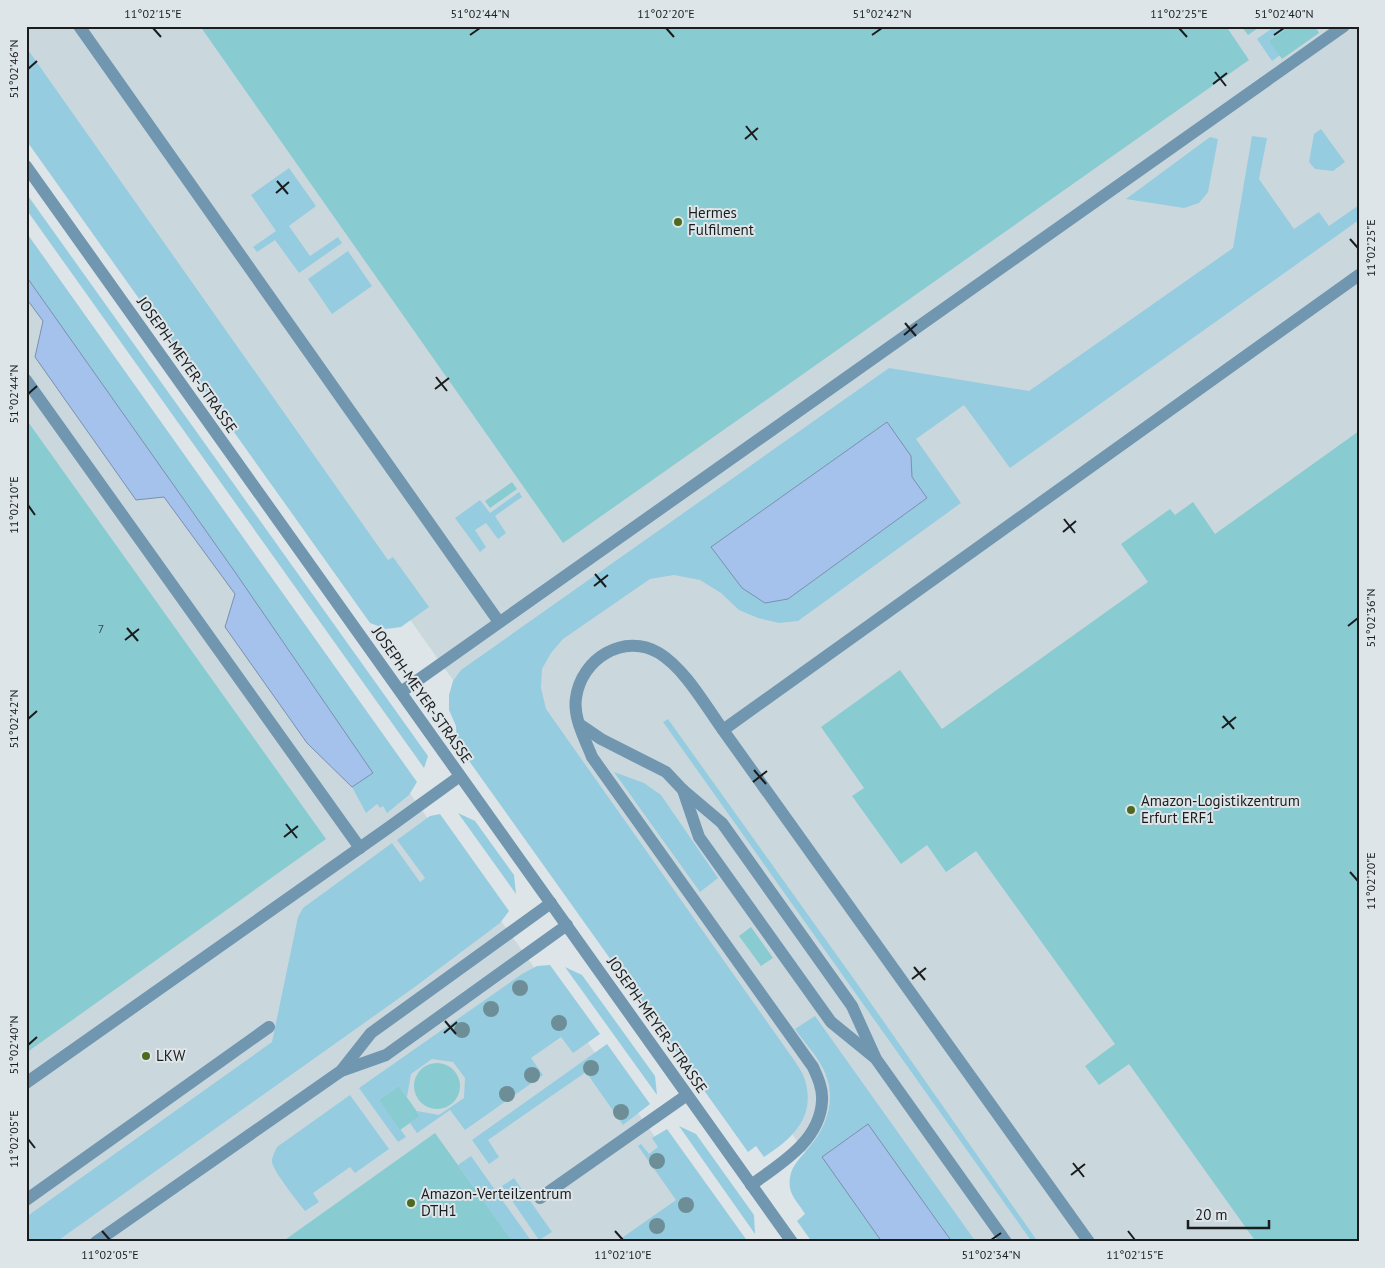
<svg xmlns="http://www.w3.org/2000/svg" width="1385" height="1268" font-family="'PT Sans',sans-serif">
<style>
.built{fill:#cad8de}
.green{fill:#96ccdf}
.water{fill:#a5c2ec;stroke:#7b90ae}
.building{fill:#88cbd0}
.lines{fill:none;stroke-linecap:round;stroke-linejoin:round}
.minor{stroke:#7096b0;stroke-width:12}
.tree{fill:#6d8e97}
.ticks{fill:none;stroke:#1a1c1d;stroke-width:2}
.poi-dot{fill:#4d6b20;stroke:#dee5e8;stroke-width:2}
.labels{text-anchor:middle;stroke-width:4;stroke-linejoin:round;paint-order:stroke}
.number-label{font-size:12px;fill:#36484a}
.poi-label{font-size:15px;fill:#1a1c1d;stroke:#dee5e8;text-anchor:start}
.street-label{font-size:15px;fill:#1a1c1d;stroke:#dee5e8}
.neatline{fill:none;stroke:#1a1c1d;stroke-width:2}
.ticks-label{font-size:12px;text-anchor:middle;fill:#1a1c1d}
</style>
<rect width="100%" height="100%" fill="#dee5e8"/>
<g class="built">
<path d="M26,26H1359V1242H869L483,701L472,707L26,78Z"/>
<path d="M26,255L730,1242H26Z"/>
</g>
<g class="green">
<path d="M1275,26H1290L1269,41L1280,55L1272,61L1257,39Z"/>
<path d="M26,47L388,560L393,557L429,607L401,627L386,629L370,623L26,140Z"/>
<path d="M1321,129L1345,162L1333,171L1315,169L1309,162L1314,134Z"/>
<path d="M1252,136L1267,138L1259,179L1294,229L1319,212L1329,226L1359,205V220L1010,468L964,405L916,439L961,503L798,621L779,623L758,618L739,610L721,593L700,580L674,575L650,579L563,639L551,653L542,669L541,688L546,709L794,1060C798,1066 803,1073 805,1080C816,1117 793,1138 764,1157L756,1146L748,1152L457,744L456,726L449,710V695L453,681L461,670L889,368L1029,391L1233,248Z"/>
<path d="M1210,137L1218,139L1208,192L1199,203L1184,208L1126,199Z"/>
<path d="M289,168L316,206L289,226L310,256L338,237L342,243L299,273L275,240L257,252L253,247L276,231L251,195Z"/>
<path d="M26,193L428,756L424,768L26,209Z"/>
<path d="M26,232L417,782L409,795L387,813L383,806L380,808L377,804L366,813L352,787L307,743L225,627L235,594L164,497L136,500L35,357L43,321L26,298Z"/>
<path d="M348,251L372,286L332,314L308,279Z"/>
<path d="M519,492L522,497L495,516L506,533L498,539L486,523L475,530L486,547L480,552L455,518L480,500L490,513Z"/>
<path d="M668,719L856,982L1038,1242H1032L663,722Z"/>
<path d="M614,772L644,783L661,795L718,878L700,892Z"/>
<path d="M458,813L475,821L514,875L516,894Z"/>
<path d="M440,814L509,911L500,923L412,989L56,1242H26V1217L272,1042L298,917L303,908L392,843L420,882L425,878L397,840L430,816Z"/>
<path d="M550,965L600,1034L573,1053L561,1037L531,1058L543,1075L465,1130L450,1110L417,1133L410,1123L420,1116L417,1111L439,1115L464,1098L465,1078L453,1062L432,1059L411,1074L407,1097L399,1086L379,1100L406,1137L398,1142L359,1088L522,974L537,966Z"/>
<path d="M565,967L582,975L655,1076L657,1095Z"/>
<path d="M815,1016L976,1242H812L797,1221L805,1214C801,1207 791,1196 790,1188C788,1170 796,1163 806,1151C829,1126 839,1094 820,1063C813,1051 803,1041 795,1029Z"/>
<path d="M607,1044L650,1104L623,1125L586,1072L488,1140L499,1157L489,1164L472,1140Z"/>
<path d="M350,1095L389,1149L355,1173L350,1167L313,1193L319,1202L305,1211C298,1202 273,1171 272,1162C272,1156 275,1152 277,1147Z"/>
<path d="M679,1126L696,1134L754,1215L755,1234Z"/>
<path d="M667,1129L748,1242H616L676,1200L638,1146L641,1144L649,1154L658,1147L652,1138Z"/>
<path d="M471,1156L532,1242H513L458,1165Z"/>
<path d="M514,1178L552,1232L539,1240L502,1186Z"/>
</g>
<g class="water">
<path d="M26,276L235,572L373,773L352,787L307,743L225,627L235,594L164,497L136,500L35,357L43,321L26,298Z"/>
<path d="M887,422L911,456L912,477L927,498L788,599L765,603L742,588L711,547Z"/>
<path d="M868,1124L952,1242H882L822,1157Z"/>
</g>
<g class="building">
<path d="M200,26H1226L1249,60L563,543Z"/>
<path d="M1241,26H1261L1248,35Z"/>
<path d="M1290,26H1315L1319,33L1282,59L1269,41Z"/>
<path d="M26,419L326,839L26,1053Z"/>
<path d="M1359,431V1242H1256L1129,1064L1099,1085L1085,1066L1115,1044L976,851L946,872L927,845L901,864L852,796L864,788L821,727L900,670L942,729L1148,582L1121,544L1170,509L1175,515L1193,502L1215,534Z"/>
<path d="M512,482L517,489L490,508L485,501Z"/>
<path d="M751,927L773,958L761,966L739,936Z"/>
<circle cx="437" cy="1086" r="23"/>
<path d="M399,1086L420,1116L400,1130L379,1100Z"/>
<path d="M435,1133L513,1242H282Z"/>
</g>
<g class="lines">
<g class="minor">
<path d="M79,26L499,622"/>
<path d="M26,166L792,1242"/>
<path d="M26,380L360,848"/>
<path d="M401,692L1344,26"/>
<path d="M579,724L601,739L666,772L683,790L722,823L852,1006L876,1059L1006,1242"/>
<path d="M723,730C705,705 685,669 659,653C624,632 581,659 576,698C573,718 585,739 592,757L813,1067C818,1078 823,1089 822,1101C820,1141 780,1164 751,1185"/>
<path d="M683,790L699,837L831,1022L874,1057"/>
<path d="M341,1071L386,1055L567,925"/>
<path d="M26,1083L388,828L460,776"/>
<path d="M540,1198L687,1095"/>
<path d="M26,1200L269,1027"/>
<path d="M96,1242L341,1071L371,1033L551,903"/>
<path d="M1089,1242L723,730L1359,275"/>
</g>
</g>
<g class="tree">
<circle cx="520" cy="988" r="8"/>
<circle cx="491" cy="1009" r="8"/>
<circle cx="559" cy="1023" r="8"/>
<circle cx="462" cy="1030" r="8"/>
<circle cx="591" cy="1068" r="8"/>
<circle cx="532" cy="1075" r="8"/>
<circle cx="507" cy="1094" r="8"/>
<circle cx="621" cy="1112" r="8"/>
<circle cx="657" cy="1161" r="8"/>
<circle cx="686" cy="1205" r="8"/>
<circle cx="657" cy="1226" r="8"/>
</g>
<path class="ticks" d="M153,28L161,37M666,28L674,37M1179,28L1187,37M470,35L480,28M872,35L882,28M1274,35L1284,28M28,69L37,61M1215,72L1226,86M1213,84L1227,73M746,126L757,140M745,139L758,128M277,181L288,194M276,193L289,182M1350,239L1358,248M905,323L916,336M904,335L917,324M436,377L447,391M435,389L449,378M28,394L37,386M28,505L35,515M1064,519L1075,533M1063,532L1076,521M595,574L606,587M594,586L608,575M1348,626L1358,618M127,628L138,641M125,640L139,629M1223,716L1234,729M28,719L37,711M1222,728L1236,717M754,770L766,784M753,782L767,771M286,824L297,838M284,837L298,826M1350,872L1358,881M914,967L925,980M912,979L926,968M445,1021L456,1034M444,1033L457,1022M28,1045L37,1037M28,1139L35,1148M1073,1163L1084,1177M1071,1175L1085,1164M102,1231L110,1240M615,1231L623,1240M1128,1231L1135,1240M991,1240L1001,1233"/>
<g class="poi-dot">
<circle cx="678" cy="222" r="5"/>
<circle cx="1131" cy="810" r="5"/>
<circle cx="146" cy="1056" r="5"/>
<circle cx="411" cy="1203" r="5"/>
</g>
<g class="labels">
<g class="number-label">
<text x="101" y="633">7</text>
</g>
<g class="poi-label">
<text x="688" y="218">Hermes<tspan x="688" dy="17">Fulfilment</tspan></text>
<text x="1141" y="806">Amazon-Logistikzentrum<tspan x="1141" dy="17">Erfurt ERF1</tspan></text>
<text x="156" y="1061">LKW</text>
<text x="421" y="1199">Amazon-Verteilzentrum<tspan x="421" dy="17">DTH1</tspan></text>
</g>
<g class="street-label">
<text transform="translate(187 365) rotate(55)" y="5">JOSEPH-MEYER-STRASSE</text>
<text transform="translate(422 695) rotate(55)" y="5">JOSEPH-MEYER-STRASSE</text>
<text transform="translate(657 1025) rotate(55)" y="5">JOSEPH-MEYER-STRASSE</text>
</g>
</g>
<rect width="1385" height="1268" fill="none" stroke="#dee5e8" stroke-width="55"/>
<path d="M1188 1220v8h81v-8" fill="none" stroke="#1a1c1d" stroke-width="2.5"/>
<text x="1195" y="1220" font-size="15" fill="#1a1c1d" stroke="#dee5e8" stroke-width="4" paint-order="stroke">20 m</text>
<rect x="28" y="28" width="1330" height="1212" class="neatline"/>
<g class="ticks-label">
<text x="153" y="18">11°02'15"E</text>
<text x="480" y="18">51°02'44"N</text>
<text x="666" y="18">11°02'20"E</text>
<text x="882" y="18">51°02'42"N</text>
<text x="1179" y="18">11°02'25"E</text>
<text x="1284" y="18">51°02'40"N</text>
<text transform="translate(14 69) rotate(-90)" y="4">51°02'46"N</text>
<text transform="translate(1371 248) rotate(-90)" y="4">11°02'25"E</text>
<text transform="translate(14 394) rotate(-90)" y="4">51°02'44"N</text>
<text transform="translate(14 505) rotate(-90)" y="4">11°02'10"E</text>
<text transform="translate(1371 618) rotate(-90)" y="4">51°02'36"N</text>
<text transform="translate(14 719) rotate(-90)" y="4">51°02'42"N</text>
<text transform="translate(1371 881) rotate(-90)" y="4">11°02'20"E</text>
<text transform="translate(14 1045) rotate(-90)" y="4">51°02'40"N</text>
<text transform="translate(14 1139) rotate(-90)" y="4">11°02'05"E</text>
<text x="110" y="1259">11°02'05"E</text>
<text x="623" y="1259">11°02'10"E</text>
<text x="991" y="1259">51°02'34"N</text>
<text x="1135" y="1259">11°02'15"E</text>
</g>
</svg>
